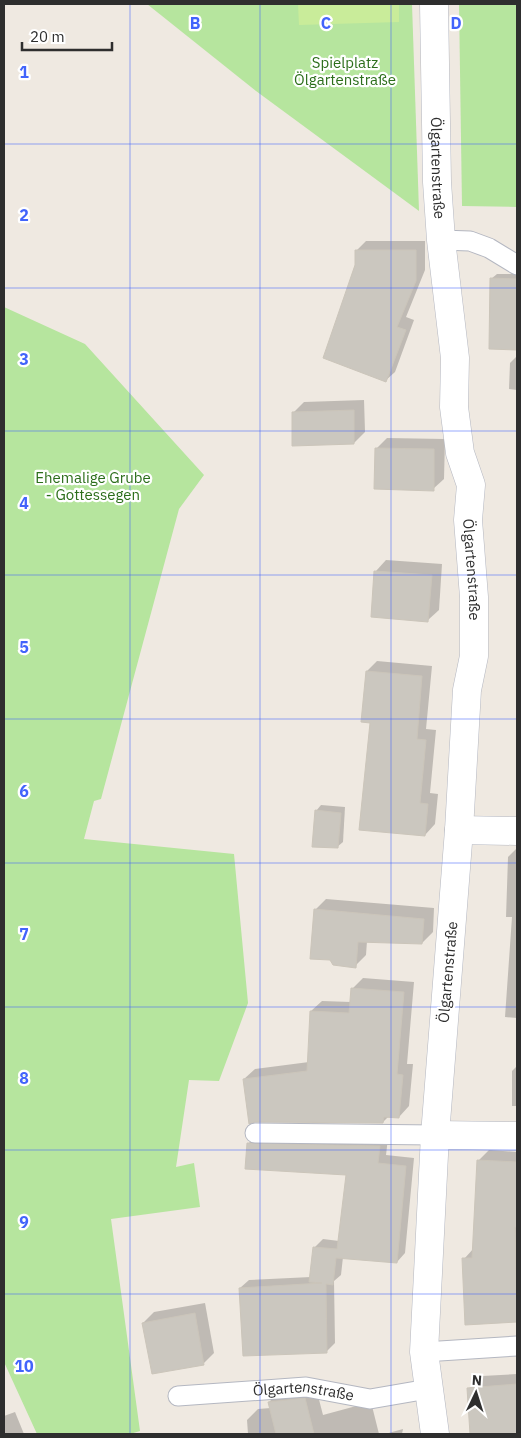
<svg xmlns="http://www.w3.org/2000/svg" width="521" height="1438" font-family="'IBM Plex Sans',sans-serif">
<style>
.green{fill:#b6e59e}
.pitch{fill:#c9ec9a}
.shadow{fill:#0003}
.building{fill:#cbc7bf;stroke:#cbc5ba}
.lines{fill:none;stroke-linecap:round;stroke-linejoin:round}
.service-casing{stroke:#b4b7c1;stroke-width:21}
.minor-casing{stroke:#b4b7c1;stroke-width:29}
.service{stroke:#fff;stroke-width:19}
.minor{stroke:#fff;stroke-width:28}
.grid{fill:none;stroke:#4264fb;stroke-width:1;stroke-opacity:0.55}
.labels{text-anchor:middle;stroke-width:4.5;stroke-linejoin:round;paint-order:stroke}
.park-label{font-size:15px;fill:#2c6e1b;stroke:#fff}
.street-label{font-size:15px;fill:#2e2e2e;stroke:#fff}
.grid-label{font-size:16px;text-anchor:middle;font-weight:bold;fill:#4264fb;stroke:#fff;stroke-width:4.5;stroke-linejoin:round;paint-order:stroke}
</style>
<rect width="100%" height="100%" fill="#efe9e1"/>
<g class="green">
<path d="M147,4H412L419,211L256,91Z"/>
<path d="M459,4H517V207L462,206Z"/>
<path d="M4,307L85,344L204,475L179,509L101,799L94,801L84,839L234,854L248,1003L219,1081L189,1080L176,1167L194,1163L200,1207L111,1219L140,1431L130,1434H37L4,1362Z"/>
</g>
<path class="pitch" d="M298,4H399V22L299,25Z"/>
<g class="shadow">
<path d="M366,241H425V270L406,317L414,320L395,372L385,381L356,265L357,250Z"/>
<path d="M497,274H517V349L490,348L491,279Z"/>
<path d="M516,357L517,390L509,389L510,363Z"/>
<path d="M364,400L365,432L354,443L293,413L304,402Z"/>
<path d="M387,438L445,439L444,479L433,489L376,449Z"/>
<path d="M386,560L442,564L439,610L428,620L376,571Z"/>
<path d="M377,661L432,666L426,729L436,730L430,793L438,794L435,824L425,835L367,671Z"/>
<path d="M321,805L345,807L343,842L337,847L316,811Z"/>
<path d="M517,848V1018L505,1017L512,917H506L508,857Z"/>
<path d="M326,899L434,908L433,932L422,943L367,941L366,955L355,966L315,910Z"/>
<path d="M363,978L414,982L407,1064H413L409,1106L399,1117L389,1116L383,1122L244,1079L255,1069L309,1062L311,1011L322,1001L351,1002L352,989Z"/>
<path d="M517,1066V1106H512V1071Z"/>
<path d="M257,1135L388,1138L386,1155L414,1158L405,1253L397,1262L343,1257L341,1275L334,1281L335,1343L327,1351L240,1288L249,1280L311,1277L315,1247L323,1239L339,1241L348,1174L248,1144Z"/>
<path d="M489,1150L517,1152V1321L467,1323L464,1259L474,1248L478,1161Z"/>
<path d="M205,1303L214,1353L204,1363L143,1323L154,1312Z"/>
<path d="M517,1374V1434H473L470,1388L482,1376Z"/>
<path d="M316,1388L323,1415L371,1402L379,1434H248L247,1420L258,1409L271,1408L269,1402L280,1391Z"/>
<path d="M15,1412L24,1434H4V1416Z"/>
<path d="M403,1429L402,1434H385Z"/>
</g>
<g class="building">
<path d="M355,250H416V281L397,327L406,330L386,382L323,358L355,265Z"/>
<path d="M490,278L517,279V350L489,349Z"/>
<path d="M354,410V444L292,446V412Z"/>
<path d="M375,448L434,449V491L374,489Z"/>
<path d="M374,571L432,575L428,622L371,617Z"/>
<path d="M366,671L422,676L417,739L426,740L420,803L428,804L425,836L359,830L370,723L361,722Z"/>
<path d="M315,810L341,813L338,848L312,847Z"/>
<path d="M314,909L424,919L422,944L358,942L356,968L333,965L330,960L310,959Z"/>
<path d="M351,988L404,992L397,1074L403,1075L399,1118L384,1117L383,1123L255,1122L249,1124L243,1079L307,1071L310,1011L349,1013Z"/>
<path d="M247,1143L380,1146L378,1163L406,1166L397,1263L336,1258L333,1285L326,1284L327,1353L243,1356L239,1288L322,1283L309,1282L313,1247L337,1249L346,1175L245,1169Z"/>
<path d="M477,1160L517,1162V1227H515L517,1322L465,1325L462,1258H472Z"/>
<path d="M195,1313L204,1365L152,1374L142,1323Z"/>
<path d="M517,1384V1434H470L467,1388Z"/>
<path d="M305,1398L314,1434H276L268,1402Z"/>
</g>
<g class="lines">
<g class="service-casing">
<g id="service">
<path d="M441,240L470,241L489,248L517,265"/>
<path d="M255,1133L435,1135"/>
<path d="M424,1352L517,1346"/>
<path id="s1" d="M178,1396L306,1387L370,1399L428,1389"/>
</g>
</g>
<g class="minor-casing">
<g id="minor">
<path id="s2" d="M434,4L437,182L441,240L455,358L454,407L460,453L471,485L468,520L474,597V656L467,690L459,830L435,1135L424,1352L435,1434"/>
<path d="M459,830L517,831"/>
<path d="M435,1135L517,1136"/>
</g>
</g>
<use href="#service" class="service"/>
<use href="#minor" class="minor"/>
</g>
<path class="grid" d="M130,4V1434M260,4V1434M391,4V1434M4,144H517M4,288H517M4,431H517M4,575H517M4,719H517M4,863H517M4,1007H517M4,1150H517M4,1294H517"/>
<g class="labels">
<g class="park-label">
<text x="345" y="68">Spielplatz<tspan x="345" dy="17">Ölgartenstraße</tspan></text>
<text x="93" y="483">Ehemalige Grube<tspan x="93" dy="17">- Gottessegen</tspan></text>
</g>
<g class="street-label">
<text dy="5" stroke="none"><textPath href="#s2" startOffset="164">Ölgartenstraße</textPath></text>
<text dy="5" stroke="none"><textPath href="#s2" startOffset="569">Ölgartenstraße</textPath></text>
<text transform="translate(448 972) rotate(-85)" y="5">Ölgartenstraße</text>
<text dy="5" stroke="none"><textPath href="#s1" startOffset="126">Ölgartenstraße</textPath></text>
</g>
</g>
<g class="grid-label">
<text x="195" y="29">B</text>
<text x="326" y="29">C</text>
<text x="456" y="29">D</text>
<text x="24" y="78">1</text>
<text x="24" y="221">2</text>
<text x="24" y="365">3</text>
<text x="24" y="509">4</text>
<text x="24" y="653">5</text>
<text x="24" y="797">6</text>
<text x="24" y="940">7</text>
<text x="24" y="1084">8</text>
<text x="24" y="1228">9</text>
<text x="24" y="1372">10</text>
</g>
<rect width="521" height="1438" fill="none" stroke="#2e2e2e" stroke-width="10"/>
<g transform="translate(476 1393) rotate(4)" stroke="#ffffff" stroke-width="4" paint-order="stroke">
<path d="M0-4L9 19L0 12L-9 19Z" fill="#2e2e2e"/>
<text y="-8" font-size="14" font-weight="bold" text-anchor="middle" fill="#2e2e2e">N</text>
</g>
<path d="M22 42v8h90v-8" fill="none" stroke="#2e2e2e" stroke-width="2.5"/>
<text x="30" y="42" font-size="15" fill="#2e2e2e" stroke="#ffffff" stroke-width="4" paint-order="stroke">20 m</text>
</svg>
